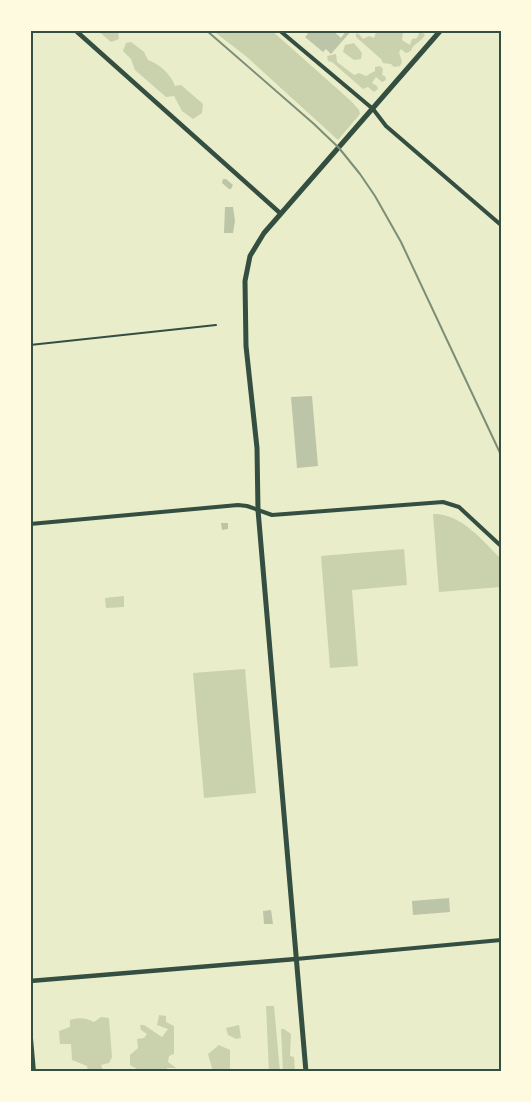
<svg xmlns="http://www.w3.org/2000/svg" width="531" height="1102" font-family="Ubuntu,sans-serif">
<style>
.green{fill:#cad2ad}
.building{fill:#bcc5a7}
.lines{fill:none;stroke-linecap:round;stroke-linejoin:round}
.service{stroke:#344e41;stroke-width:2}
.minor{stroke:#344e41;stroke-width:4}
.tertiary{stroke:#344e41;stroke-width:4.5}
.secondary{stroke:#344e41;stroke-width:5}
.rail{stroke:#7c8e77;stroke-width:2}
.neatline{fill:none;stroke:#344e41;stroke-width:2}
</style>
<rect width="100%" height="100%" fill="#e9edc9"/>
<g class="green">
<path d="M97,30H118L119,39L111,42Z"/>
<path d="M212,30H271L351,101L359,110L360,114L338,140L247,57Z"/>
<path d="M377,30H388L391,32L395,30L403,32L402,40L410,45L412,39L417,38L419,33H423L425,35C422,42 413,43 411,51L406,53L401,49L399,52L402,62L400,66L394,67L391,64L383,63L381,59L356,37V33L359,34L363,39L369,36L374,38Z"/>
<path d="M131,42L144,52L148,60C159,64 171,74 175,86L181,85L203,104L202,113L193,119L182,111L174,96L166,97L135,70L131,59L123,51L126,43Z"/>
<path d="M354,43L362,53L361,59L354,60L343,52L345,45Z"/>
<path d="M336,54L337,62L354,75L359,73L366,76L375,71V67L380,66L383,69L382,75L385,76L386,80L382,82L376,77L372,83L377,86L378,89L374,92L368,87L363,89L332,62L328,61L327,56Z"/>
<path d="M433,514C461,513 483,541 501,559V587L439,592Z"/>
<path d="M404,549L407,585L352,590L358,666L330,668L321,556Z"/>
<path d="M124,596V607L106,608L105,598Z"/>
<path d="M245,669L256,793L204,798L193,673Z"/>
<path d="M266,1006H274L280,1072H269Z"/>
<path d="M159,1015L166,1016V1022L174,1026V1054L169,1056L168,1062L176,1068H167L166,1072H142L130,1065V1055L138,1048L137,1039L144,1038L147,1034L141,1030L140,1025H144L162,1037L168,1029L157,1025Z"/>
<path d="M101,1017L109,1018L112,1057L109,1063L101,1065L104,1072H88L87,1066L72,1060L71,1044H60L59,1031L70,1027V1020C78,1017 87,1018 94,1022Z"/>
<path d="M239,1025L241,1038L236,1039L228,1035L226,1028Z"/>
<path d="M281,1029H284L291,1034L290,1056L294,1057L295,1072H283Z"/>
<path d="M219,1045L230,1050V1072H213L208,1054Z"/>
</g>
<g class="building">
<path d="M303,30H332L341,38L347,30H352L331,54L326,49L323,52L305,37L308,34Z"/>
<path d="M223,179H226L233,185L231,189H229L222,183Z"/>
<path d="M225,207H233L235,221L233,233H224Z"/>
<path d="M312,396L318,466L297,468L291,397Z"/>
<path d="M221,523H228V529L222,530Z"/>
<path d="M449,898L450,912L413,915L412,901Z"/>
<path d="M271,910L273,924H264L263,911Z"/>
</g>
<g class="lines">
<path class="service" d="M30,345L216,325"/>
<g class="minor">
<path d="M279,30L373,109L386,126L501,225"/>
<path d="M30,524L238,505L247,506L272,515L443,502L459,507L501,546"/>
<path d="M296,959L501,940"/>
<path d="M30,1027L34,1072"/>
</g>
<g class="tertiary">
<path d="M75,30L280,213"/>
<path d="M30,981L296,959"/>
</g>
<path class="secondary" d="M306,1072L258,510L257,448L246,346L245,281L250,256L264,233L441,30"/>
<path class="rail" d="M206,30L314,124L339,148L360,174L375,196L401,242L501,455"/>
</g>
<rect width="531" height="1102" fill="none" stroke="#fefae0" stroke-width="63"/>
<rect x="32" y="32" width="468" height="1038" class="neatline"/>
</svg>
